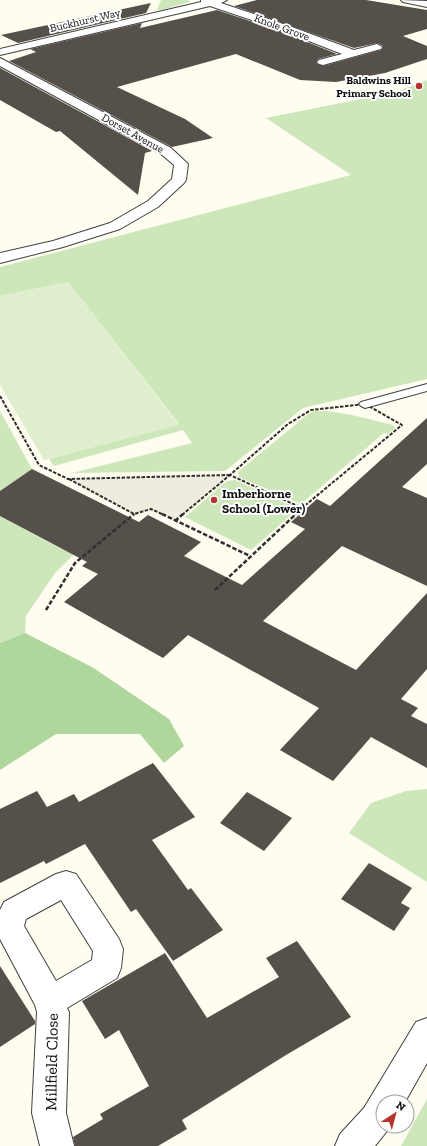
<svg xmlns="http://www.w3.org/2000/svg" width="427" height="1146" font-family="'Zilla Slab',serif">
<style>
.green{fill:#cde7bb}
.forest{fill:#b0d79b}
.pitch{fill:#dfeecc}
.plaza{fill:#eeebdf}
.building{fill:#56504b}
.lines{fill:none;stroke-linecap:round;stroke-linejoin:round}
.lane-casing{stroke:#414141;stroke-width:2}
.street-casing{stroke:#414141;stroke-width:2}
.path-far1{stroke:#303030;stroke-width:2;stroke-dasharray:3.5 1.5;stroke-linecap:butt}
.path{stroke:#303030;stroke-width:2.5;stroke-dasharray:4.5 2;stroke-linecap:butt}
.lane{fill:#fff;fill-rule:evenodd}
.street{fill:#fff;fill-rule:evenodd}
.poi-dot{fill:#b6342e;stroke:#fff;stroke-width:1.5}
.labels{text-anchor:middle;stroke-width:4;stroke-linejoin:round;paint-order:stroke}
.far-street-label{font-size:11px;fill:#0e0e0e;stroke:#fff}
.far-poi-label{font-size:11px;font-weight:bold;fill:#0e0e0e;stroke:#fff;text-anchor:end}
.poi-label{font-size:13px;font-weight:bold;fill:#0e0e0e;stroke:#fff;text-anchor:start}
.near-street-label{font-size:16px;fill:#0e0e0e;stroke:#fff}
</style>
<rect width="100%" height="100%" fill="#fefdf0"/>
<g class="green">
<path d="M161,0H188L190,2L161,10H157Z"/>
<path d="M427,80V379L303,408L225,471L72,473L192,443L183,430L54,466L49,459L179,424L68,282L0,296V267L351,175L266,118L396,92Z"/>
<path d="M0,411L32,469L0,491Z"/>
<path d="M314,411C340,410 368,419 393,425L395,428L388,434L384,433L301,504L239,477L238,472L308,414Z"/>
<path d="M235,480L298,509L251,550L185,517L227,481Z"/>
<path d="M113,509L117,512L55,573L26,616L25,633L0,643V516L61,549Z"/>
<path d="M427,789V882L349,833L371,803L406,791Z"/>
<path d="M427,1099V1146H401Z"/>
</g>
<path class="forest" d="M25,633L92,667L169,719L184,746L164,763L140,734H56L0,770V643Z"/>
<path class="pitch" d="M68,282L179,425L44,460L0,385V296Z"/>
<path class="plaza" d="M230,475L175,521L151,509L134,514L68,479Z"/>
<g class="building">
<path d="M257,0H366L427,10V29L403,36L427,46V59L385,73L336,82L300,80L236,54L117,87L185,119L213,138L172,147L9,61L36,52L30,49L142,23L140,28L217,10L280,31L337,54L318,59L316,63L323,66L381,50L383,48V46L377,43L354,48L234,6Z"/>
<path d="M151,3L146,13L18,43L1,35Z"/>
<path d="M0,68L152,151L145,153L138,195L60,131L56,132L0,100Z"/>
<path d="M427,418V464L402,487L427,498V586L342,546L263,621L356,670L427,593V669L401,699L418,708L411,716L427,724V768L371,737L333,781L280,750L319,708L188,635L163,658L64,602L98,574L82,566L87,562L0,516V491L32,469L139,522L148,515L201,542L184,556L242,585L305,529L291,522L317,499L330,506Z"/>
<path d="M153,763L195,817L152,840L188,890L191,888L223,930L173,961L136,909L131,912L85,844L46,864L44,861L0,883V809L37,791L47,807L74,794L79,802Z"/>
<path d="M247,792L292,818L264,851L220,823Z"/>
<path d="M369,863L412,888L401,903L410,908L394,931L341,899Z"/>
<path d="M297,941L351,1017L286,1055L182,1120L187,1129L158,1146H75L73,1137L103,1119L100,1114L149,1086L119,1030L105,1039L82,1001L165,953L207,1018L279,977L266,958Z"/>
<path d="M0,966L35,1021V1024L0,1047Z"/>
</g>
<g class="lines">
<g class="lane-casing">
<path id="lane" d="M427,384V391L365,408L361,406L359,404L361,402Z"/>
</g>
<g class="street-casing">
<g id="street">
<path d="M201,0H227L221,3L289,26L354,50L377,44L382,47L381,49L323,65L319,64L317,62L319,60L342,54L281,30L210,6L0,55V49L201,2Z"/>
<path d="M401,0L427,1V7L403,2Z"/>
<path d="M0,58L171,148L188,164L186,180L184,183L158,207L120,229L63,247L0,263V253L53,241L110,223L148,201L172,179L174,165L161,154L0,66Z"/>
<path d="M66,871L76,874L119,939L123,949L121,968L117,978L67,1008L69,1012L66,1113L74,1146H40L32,1113L37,1012L35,1005L0,939V910L4,902L56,874ZM61,900L93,951L92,960L56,981L24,926L26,919Z"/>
<path d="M427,1018V1063L405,1102H383V1126H391L375,1146H335L340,1134L364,1108L416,1022Z"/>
</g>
</g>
<g class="path-far1">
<path d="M0,396L39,465L68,479L230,475"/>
<path d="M365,404L402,425L302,508L230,475L288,424L311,410Z"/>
<path d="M69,479L134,514L151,509L164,515"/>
<path d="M133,515L134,514"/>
<path d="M182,515L230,475"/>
<path d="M294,515L302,508"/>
</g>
<g class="path">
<path d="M162,514L250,556"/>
<path d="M175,521L183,514"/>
<path d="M215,590L296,514"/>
<path d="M46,610L75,563L134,514"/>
</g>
<use href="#lane" class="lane"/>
<use href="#street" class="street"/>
</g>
<g class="poi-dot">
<circle cx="419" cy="86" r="4"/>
<circle cx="214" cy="500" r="4"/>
</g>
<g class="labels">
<g class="far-street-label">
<text transform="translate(85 20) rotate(-13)" y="4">Buckhurst Way</text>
<text transform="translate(282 27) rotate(20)" y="4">Knole Grove</text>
<text transform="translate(133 133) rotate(29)" y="4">Dorset Avenue</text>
</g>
<g class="far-poi-label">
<text x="411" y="84">Baldwins Hill<tspan x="411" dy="13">Primary School</tspan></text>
</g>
<g class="poi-label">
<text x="222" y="498">Imberhorne<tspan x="222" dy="15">School (Lower)</tspan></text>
</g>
<g class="near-street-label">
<text transform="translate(51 1062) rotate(-89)" y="6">Millfield Close</text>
</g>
</g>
<g transform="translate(395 1114) rotate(36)"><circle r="19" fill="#ffffff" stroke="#9f9f9f"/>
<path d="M0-3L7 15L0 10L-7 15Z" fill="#b6342e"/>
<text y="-6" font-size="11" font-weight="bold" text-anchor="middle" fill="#0e0e0e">N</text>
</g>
</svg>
